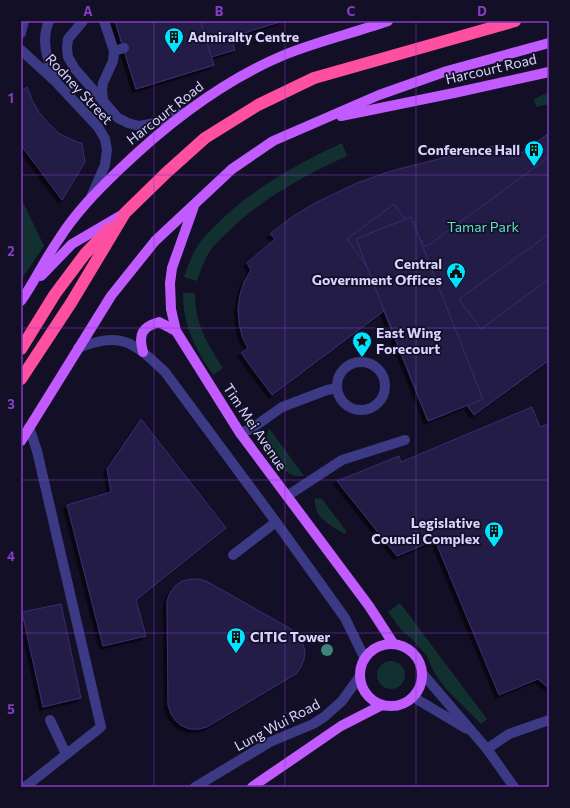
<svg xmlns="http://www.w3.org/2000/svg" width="570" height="808" font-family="Commissioner,sans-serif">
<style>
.green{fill:#12302f}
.building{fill:#241b47;stroke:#3b2d73;filter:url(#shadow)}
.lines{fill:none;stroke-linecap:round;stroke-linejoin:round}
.minor{stroke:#3d3a85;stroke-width:10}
.major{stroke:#c25bff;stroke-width:10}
.highway{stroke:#ff4fa3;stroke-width:12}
.tree{fill:#3d827b}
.grid{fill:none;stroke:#843dc5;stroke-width:1;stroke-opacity:0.55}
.labels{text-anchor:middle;stroke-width:3.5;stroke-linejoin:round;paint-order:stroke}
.poi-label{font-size:14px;font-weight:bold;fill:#d9d4ff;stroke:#130f26;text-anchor:start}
.street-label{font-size:14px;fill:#d9d4ff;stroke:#130f26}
.park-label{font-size:14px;fill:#5fe0c0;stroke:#130f26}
.neatline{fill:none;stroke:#843dc5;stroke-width:1.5}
.grid-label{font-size:13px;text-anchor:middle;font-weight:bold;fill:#843dc5}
</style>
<defs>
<filter id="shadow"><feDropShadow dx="-3.5" dy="3.5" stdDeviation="0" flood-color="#0009"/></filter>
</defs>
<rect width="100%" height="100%" fill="#130f26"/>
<g class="green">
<path d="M549,92V104L536,107L534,99Z"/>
<path d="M342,143L347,156C305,175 265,197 232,228C225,235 218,241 212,248C205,258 201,269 197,281L184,277C187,269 190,260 194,252C201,238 213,228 224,217C259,185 299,163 342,143Z"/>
<path d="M21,198L44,246L21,280Z"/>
<path d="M183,293H195C195,324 207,343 223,368L213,375C195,348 183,326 183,293Z"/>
<path d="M269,428L304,476H294L285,471L268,448L266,438Z"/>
<path d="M315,498L322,499L347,532L344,534C329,524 313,518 315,498Z"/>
<path d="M400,603L487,719L481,724L446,689L434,672L426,655L414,641L402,631L388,612Z"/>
<circle cx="391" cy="675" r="14"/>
</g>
<g class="building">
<path d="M115,21H283L231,37L235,50L211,57L214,65L136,89Z"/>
<path d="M115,21H200L214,65L136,89Z"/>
<path d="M27,87L32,100L39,112L49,124L60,134L77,142L82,143L85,162L62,200L21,145V91Z"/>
<path d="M548,134L549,135V208L513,159Z"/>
<path d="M548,134L549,360L514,386L428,421L384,311L272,395L241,353L248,348L242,336L239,322L238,309L240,295L244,282L251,270L247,263L275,239L270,234L292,217L315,203L357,183L391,171L474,150L503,144L513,159Z"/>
<path d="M549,157V234L459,299L481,329L549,279V360L474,415L347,239L394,204L426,247Z"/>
<path d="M411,217L483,399L428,421L356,239Z"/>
<path d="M532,407L540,427L549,424V688L538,679L499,695L435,540L397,556L337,481L399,456L401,462Z"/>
<path d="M141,419L226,528L136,600L146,636L103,646L67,505L111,492L107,469Z"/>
<path d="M191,579H199L208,582L291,629L297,635L302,642L305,650L304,659L301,667L296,674L207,727L199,729H190L182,726L176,721L171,714L168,705L167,601L170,593L175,586L182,581Z"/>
<path d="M61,604L81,698L43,707L22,612Z"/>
</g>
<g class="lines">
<g class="minor">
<path d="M49,21C40,42 48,60 55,80"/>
<path d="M83,21L68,39L67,48L68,57L75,69L118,118L128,123L139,126L150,124L186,112"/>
<path d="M21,33L24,21"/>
<path d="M21,50L56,82L98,127L105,139L107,150L105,165L91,197"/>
<path d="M114,51L124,48"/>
<path d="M103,101L102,90L103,83L113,61L114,51L104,21"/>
<path d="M78,348C122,331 133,342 165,372L276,522L345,618L365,659"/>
<circle cx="361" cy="386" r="24"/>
<path d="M240,433L251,429L282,407L327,390L337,388"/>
<path d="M287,496L342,460L405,440"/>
<path d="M233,555L276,522"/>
<path d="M422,673L487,749L514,787"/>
<path d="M413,697L467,729"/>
<path d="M50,720L66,754"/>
<path d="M487,749L509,734L549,720"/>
<path d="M25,787L101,727L37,451L29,427"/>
<path d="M195,787L270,742L313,724L324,717L342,701L360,676"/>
</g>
<g class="major">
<path d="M341,116L454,93L549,72"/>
<path d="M194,206L172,268L170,283L171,309L176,331L240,433L369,606L393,643"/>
<path d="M41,276L72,244L125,213"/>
<path d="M21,301C35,281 45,259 59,239C76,212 98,190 121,168C169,122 222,81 284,55C318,41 354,33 388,21"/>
<path d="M143,352C138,334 142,327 159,322L176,331"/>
<path d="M21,441L111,296L155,241L232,169L273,141L379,95L447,71L549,43"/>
<circle cx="391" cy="675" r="31"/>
<path d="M252,787L341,726L382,705"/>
</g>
<g class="highway">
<path d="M21,349L55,294L85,254L110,228"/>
<path d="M21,379L71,303L125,213L166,173L205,138L258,105L314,78L515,21"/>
</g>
</g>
<circle class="tree" cx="327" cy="650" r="6"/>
<path class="grid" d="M154,21V787M285,21V787M416,21V787M21,175H549M21,328H549M21,480H549M21,633H549"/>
<defs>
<g id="building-pin" transform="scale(1)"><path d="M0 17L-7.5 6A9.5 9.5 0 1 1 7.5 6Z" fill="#00e5ff" stroke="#130f26"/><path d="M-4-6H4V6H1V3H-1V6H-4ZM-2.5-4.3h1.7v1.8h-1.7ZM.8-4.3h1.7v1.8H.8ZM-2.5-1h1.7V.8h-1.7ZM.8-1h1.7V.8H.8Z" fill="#111"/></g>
<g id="civic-pin" transform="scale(1)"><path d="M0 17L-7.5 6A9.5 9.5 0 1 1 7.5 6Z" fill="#00e5ff" stroke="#130f26"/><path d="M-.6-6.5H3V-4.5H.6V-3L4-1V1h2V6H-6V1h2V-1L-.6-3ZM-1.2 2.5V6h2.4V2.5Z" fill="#111"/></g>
<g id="sight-pin" transform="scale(1)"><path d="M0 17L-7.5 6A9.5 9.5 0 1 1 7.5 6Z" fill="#00e5ff" stroke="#130f26"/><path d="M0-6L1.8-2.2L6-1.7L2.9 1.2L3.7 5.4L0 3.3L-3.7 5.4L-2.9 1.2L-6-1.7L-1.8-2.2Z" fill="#111"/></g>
</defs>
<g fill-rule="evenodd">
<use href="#building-pin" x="174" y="37"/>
<use href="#building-pin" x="534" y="150"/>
<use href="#civic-pin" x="456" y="272"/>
<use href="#sight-pin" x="362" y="341"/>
<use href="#building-pin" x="494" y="531"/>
<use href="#building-pin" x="236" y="637"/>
</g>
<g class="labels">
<g class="poi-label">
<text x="188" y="42">Admiralty Centre</text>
<text x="520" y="155" text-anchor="end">Conference Hall</text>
<text x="442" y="269" text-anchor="end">Central<tspan x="442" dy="16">Government Offices</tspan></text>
<text x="376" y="338">East Wing<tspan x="376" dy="16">Forecourt</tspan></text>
<text x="480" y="528" text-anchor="end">Legislative<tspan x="480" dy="16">Council Complex</tspan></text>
<text x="250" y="642">CITIC Tower</text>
</g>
<g class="street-label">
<text transform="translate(491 69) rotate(-13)" y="5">Harcourt Road</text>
<text transform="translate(79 89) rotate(47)" y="5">Rodney Street</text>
<text transform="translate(165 113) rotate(-38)" y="5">Harcourt Road</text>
<text transform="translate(255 427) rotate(56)" y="5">Tim Mei Avenue</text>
<text transform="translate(277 725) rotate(-28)" y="5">Lung Wui Road</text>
</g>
<g class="park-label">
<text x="483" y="232">Tamar Park</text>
</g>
</g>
<rect width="570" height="808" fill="none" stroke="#130f26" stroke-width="44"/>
<rect x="22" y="22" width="526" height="764" class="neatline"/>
<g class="grid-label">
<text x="88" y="16">A</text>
<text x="219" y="16">B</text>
<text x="351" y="16">C</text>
<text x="482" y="16">D</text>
<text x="11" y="103">1</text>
<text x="11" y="256">2</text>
<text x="11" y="409">3</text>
<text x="11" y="561">4</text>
<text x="11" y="714">5</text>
</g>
</svg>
